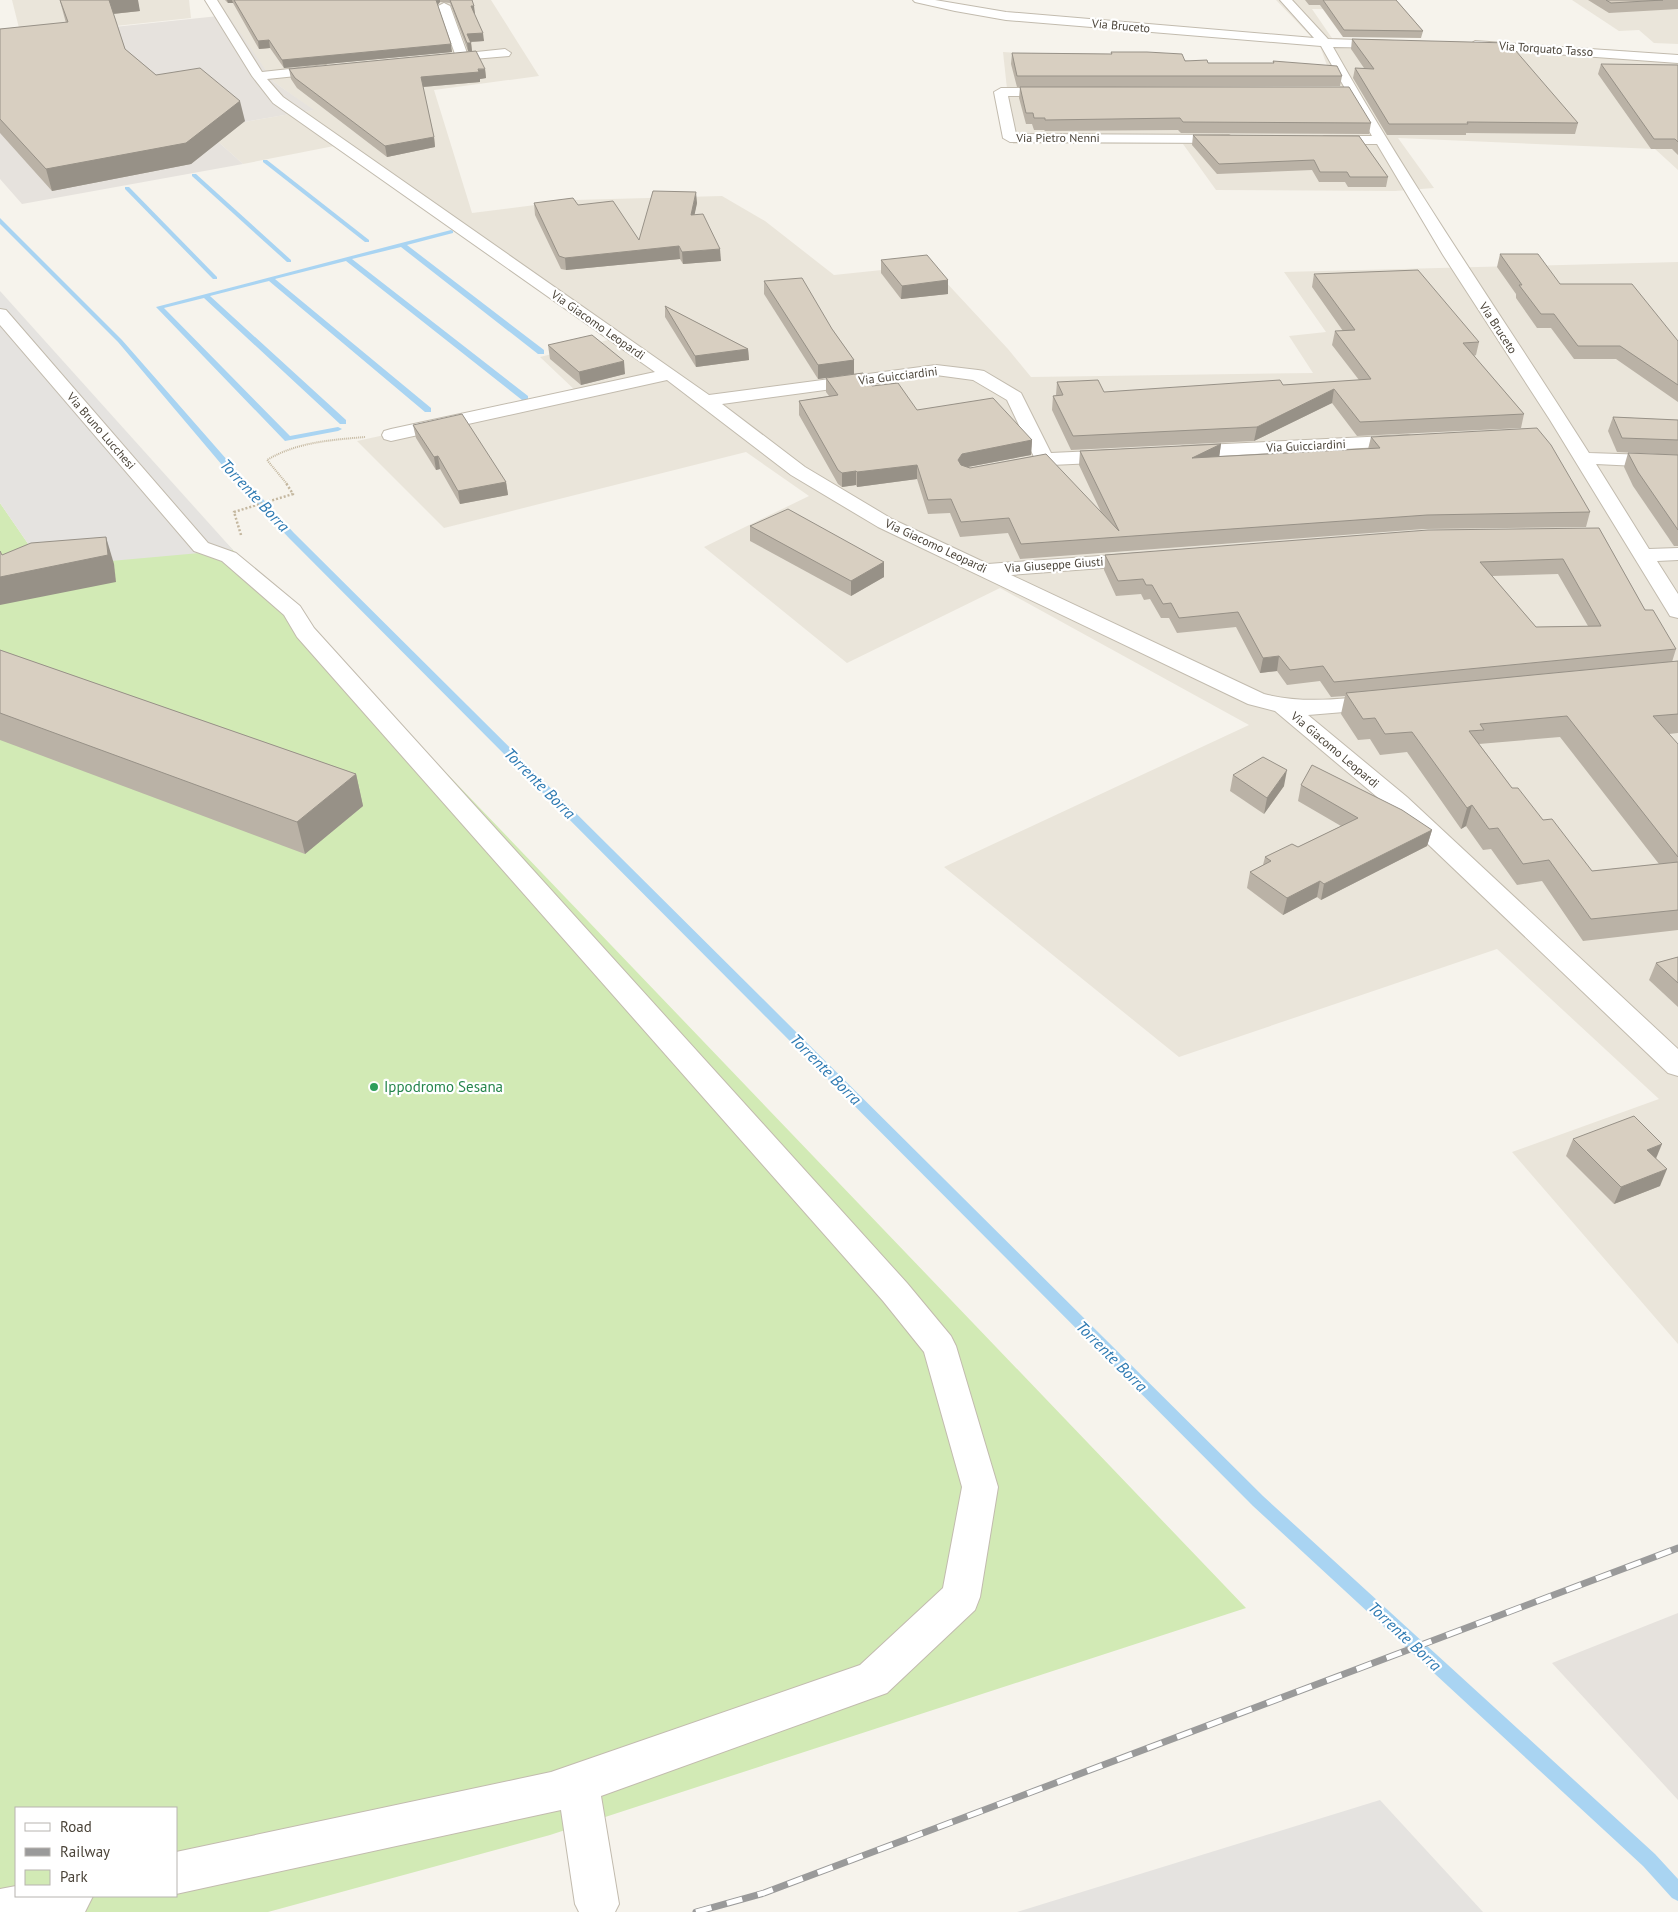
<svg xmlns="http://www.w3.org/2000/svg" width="1678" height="1912" font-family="'PT Sans',sans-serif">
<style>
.residential{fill:#eae5da}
.industrial{fill:#e6e2dd}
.green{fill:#d2eab5;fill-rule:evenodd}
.parking{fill:#e5e3e0}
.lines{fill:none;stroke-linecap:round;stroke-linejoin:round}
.stream{fill:#a9d4f2;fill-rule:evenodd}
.minor-casing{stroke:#c2bbae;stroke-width:2}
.path-far1{stroke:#c4b79f;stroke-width:2;stroke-dasharray:1 1;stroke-linecap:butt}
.path{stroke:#c4b79f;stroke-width:2.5;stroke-dasharray:2 2;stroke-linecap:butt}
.minor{fill:#fff;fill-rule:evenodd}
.rail-casing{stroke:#9a9a9a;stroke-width:7}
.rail{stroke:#fff;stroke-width:5;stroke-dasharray:16;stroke-linecap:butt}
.wall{fill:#bab2a6;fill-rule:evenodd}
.shaded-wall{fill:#979187}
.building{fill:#d8cfc1;stroke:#979187;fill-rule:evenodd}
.leisure-dot{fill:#2e9e5b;stroke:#fff;stroke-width:2}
.labels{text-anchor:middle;stroke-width:4.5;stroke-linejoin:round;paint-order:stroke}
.far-street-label{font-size:12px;fill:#4b4439;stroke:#fff}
.leisure-label{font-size:15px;fill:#27864d;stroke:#fff;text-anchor:start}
.water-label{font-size:16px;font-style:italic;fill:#2e7ab2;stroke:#fff}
</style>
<rect width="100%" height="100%" fill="#f6f3ec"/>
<g class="residential">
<path d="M12,0H189L191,18L21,36Z"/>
<path d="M216,0H491L539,76L434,90L472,213L574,200L722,196L765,221L834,275L930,265L1008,349L1031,377L1313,373L1289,336L1326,332L1284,272L1678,262V1344L1512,1152L1659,1099L1497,949L1179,1057L944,867L1249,725L1000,588L847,663L704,547L809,496L746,452L444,528L357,441L578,393L540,357L608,340L334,146L243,164L204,129L313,110L274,82Z"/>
<path d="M1276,0H1385L1392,10L1312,9L1334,41L1471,42L1619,50L1678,55V170L1655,149L1398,138L1434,188L1395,191L1216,190L1183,144H1013L1003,52L1330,74L1320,46Z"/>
<path d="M1572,0H1678V44L1654,43L1639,30L1619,31Z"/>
</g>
<g class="industrial">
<path d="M228,15L274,82L314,110L204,129L243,164L22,204L0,179V39Z"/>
<path d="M1678,1613V1800L1552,1663Z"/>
</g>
<path class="green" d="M0,503L44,567L227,544L1246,1608L550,1835L268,1912H0ZM16,1808H176V1896H16Z"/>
<g class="parking">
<path d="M0,291L233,550L44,567L0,503Z"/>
<path d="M1380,1800L1483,1912H1017Z"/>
</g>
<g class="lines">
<g class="stream">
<path d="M263,160H267L369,240V242H365L263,162Z"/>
<path d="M192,174H196L291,260V262H287L192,176Z"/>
<path d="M125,187H129L217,277V279H213L125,189Z"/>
<path d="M0,218L122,340L228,461L294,533L1263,1496L1655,1854L1678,1879V1901L1672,1898L1643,1866L1253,1506L288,537L222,465L118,342L0,224Z"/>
<path d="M451,230L453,231V233L407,245L544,350V354H538L401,247L352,259L528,396V400H522L346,261L275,279L431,408V412H425L269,281L210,296L346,420V424H340L204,298L164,308L290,436L338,427L342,429L338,431L285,441L156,307Z"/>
</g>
<g class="minor-casing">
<g id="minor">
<path d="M205,0H217L262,72L326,65L332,69L326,73L267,79L283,97L709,395L936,365L978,370L984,371L1021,393L1051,453L1116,450L1123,452L1126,456L1123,460L1116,462L1051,465L1015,472L1008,470L1005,466L1008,462L1034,457L1007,400L973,380L936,375L722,404L805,467L892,519L988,564L1142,553L1149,555L1152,559L1149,563L1142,565L1011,575L1264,694C1303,704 1341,699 1380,695L1388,697L1392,702L1388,707L1380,709L1308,715L1407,797L1678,1049V1076L1668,1073L1389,807L1275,711L1248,704L878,527L791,475L667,380L391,441L384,439L382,435L384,431L391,429L655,372L273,103L252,76Z"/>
<path d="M913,0H935L1006,12L1314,38L1280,0H1292L1328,39L1393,41L1395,44L1393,47L1389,48L1333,47C1411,186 1503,317 1589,453L1678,456V468L1596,464L1649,549L1678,548V560L1657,561L1678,594V618L1670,616L1667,611L1550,420L1443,255L1377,144H1324L1317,140L1324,136H1372L1321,46L1006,20L955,11L915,2Z"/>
<path d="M444,3L450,6L467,53L505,49L511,53L509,56L437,62L435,59L437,56L455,54L438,6Z"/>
<path d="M1475,41L1678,55V63L1471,48L1469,45Z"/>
<path d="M1001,88H1058L1065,92L1058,96H1008L1016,134L1229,135L1236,139L1229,143L1010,142L1003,138L994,92Z"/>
<path d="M0,309L6,310L208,543L236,553L300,606L314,628L907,1283L951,1336L956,1346L998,1487L980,1597L975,1610L887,1693L601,1796L619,1904L615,1912H579L575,1904L561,1810L176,1894V1852L551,1772L860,1665L943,1588L962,1487L924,1352L883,1301L297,637L284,615L222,561L194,551L0,325Z"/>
<path d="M1408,435L1415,437L1417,441L1415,445L1184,458L1177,456L1174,452L1177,448L1184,446Z"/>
<path d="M16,1886V1896H93L85,1912H0V1889Z"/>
</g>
</g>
<path class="path-far1" d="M287,484L267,460C297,442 331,440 365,437"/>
<path class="path" d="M241,535L234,512L293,494L286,483"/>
<use href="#minor" class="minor"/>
<g class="rail-casing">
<path id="rail" d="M696,1912L764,1893L1678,1548"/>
</g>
<use href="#rail" class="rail"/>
</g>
<g class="wall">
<path d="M225,0H472L475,14H474L484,41L471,42L472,51H468L450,3L440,2L437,5L452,52L284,68L270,48L259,49L233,3H228Z"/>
<path d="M1305,0H1396L1423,31L1421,38L1343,37L1320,5H1309Z"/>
<path d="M1588,0H1678V9L1609,13Z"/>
<path d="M60,1L140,11L113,14L125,49L156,75L245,121L191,164L52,191L0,133V29L66,23Z"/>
<path d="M1352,39L1578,123L1575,134L1466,133V135H1387L1353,78L1355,68H1364L1351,49Z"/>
<path d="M1111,52L1208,63H1273V61L1342,76L1340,86L1108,87L1371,123L1369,134L1181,133L1178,130L1045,131L1044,130H1034L1032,124H1026L1019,98L1020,87H1017L1011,64L1012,53L1111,54Z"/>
<path d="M1601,64L1678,65V155L1672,149H1651L1598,74Z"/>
<path d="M289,69H485L486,78L480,79V82L423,87L434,137L435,147L387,157L297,88L291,79Z"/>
<path d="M1193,135L1359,136L1388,177L1386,187H1348L1345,182H1319L1312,170L1217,174L1192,145Z"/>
<path d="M534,203L578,205L639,240L697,203L694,215L721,261L683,264L680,259L566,270L561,269L535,215Z"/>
<path d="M1500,254L1560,284L1678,341V402L1616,359H1574L1551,328H1537L1516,298V294L1497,267Z"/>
<path d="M881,260L948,280V294L901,299L881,273Z"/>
<path d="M1314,274L1479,342L1476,355L1474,356L1524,414L1521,428L1357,436L1332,403L1254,441L1071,450L1052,410L1053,396L1056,395L1057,382L1104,392L1283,385L1359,380L1332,345L1335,331H1343L1312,287Z"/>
<path d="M764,281L832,329L854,360V374L818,379L764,294Z"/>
<path d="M665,306L748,349L749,360L696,367L665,317Z"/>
<path d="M548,345L625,374L581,385L550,359Z"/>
<path d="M826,378L872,386L917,410L1032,440L1031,455L968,467L1101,512L1079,465L1080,451L1221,444L1219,457L1368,449L1371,437L1590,512L1586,527L1424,529L1020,559L1008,533L960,537L950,513L928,514L917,479L857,487L856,485L842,487L838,484L799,415V401L829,396L826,392Z"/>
<path d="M1613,417L1678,420V455L1617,452L1608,431Z"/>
<path d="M413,425L506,482L508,495L460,504L440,469L436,470L416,438Z"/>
<path d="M1628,453L1678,455V546H1674L1633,486L1624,467Z"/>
<path d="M750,526L884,562V577L851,596L750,541Z"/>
<path d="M1599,528L1645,610L1676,649L1672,662L1678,661V733L1669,734L1678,744V930L1583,941L1542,881L1517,885L1491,849L1483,850L1466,826L1461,829L1407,752L1380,755L1370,739L1358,740L1341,714L1345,696L1331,697L1320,681L1287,685L1277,671L1260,673L1236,627L1177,633L1169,618H1161L1150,599L1144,600L1141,594L1116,596L1104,570L1105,555ZM1558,574L1588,626L1536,627L1492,576ZM1560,737L1659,864L1592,871L1512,788L1479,744Z"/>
<path d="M0,650L356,774L363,806L305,854L0,740Z"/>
<path d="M1233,775L1284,786L1264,814L1230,791Z"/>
<path d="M1301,785L1432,830L1427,846L1321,900L1317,897L1283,915L1247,888L1250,872L1263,865L1265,857L1298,847L1341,826L1298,801Z"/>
<path d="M1678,957V1007L1649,980L1656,963Z"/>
<path d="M1573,1139L1656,1158L1660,1186L1614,1204L1566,1156Z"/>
</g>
<g class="shaded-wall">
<path d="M108,0H138L140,11L112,14Z"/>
<path d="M227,0H232L233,3H228Z"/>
<path d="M435,0H440V2L436,7Z"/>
<path d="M471,6H474L475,14H472Z"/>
<path d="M483,33L484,41L468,42L467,34Z"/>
<path d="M269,40L270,48L259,49L258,41Z"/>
<path d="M467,43H471L472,51H468Z"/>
<path d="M451,44L452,52L284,68L282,60Z"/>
<path d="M485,69L486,78L480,79V82L422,87L421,77Z"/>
<path d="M240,101L245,121L191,164L52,191L46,169Z"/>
<path d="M434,137L435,147L387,157L385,146Z"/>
<path d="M696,192L697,203L692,227L691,215Z"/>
<path d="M679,246L680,259L566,270L565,258Z"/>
<path d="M720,249L721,261L683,264L682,252Z"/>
<path d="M948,280V294L901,299L902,286Z"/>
<path d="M748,349L749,360L696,367L695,356Z"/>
<path d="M854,360V374L818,379V365Z"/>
<path d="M624,361L625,374L581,385L579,372Z"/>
<path d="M1334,389L1332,403L1254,441L1257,427Z"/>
<path d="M1032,440L1031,455L962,468L958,460L962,454Z"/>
<path d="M1221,444L1219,458H1192Z"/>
<path d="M438,456L440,469L436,470L434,457Z"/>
<path d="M917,465V479L857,487V472Z"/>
<path d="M856,471V485L842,487V473Z"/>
<path d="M506,482L508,495L460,504L458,491Z"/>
<path d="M106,537L114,564L116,582L0,605V577Z"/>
<path d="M884,562V577L851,596V581Z"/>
<path d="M1279,656L1277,671L1260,673L1263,658Z"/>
<path d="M1287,770L1284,786L1264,814L1267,798Z"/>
<path d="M356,774L363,806L305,854L297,822Z"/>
<path d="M1472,805L1466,826L1461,829L1467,808Z"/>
<path d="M1432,830L1427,846L1321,900L1324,884Z"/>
<path d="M1320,881L1317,897L1283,915L1287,898Z"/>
<path d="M1662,1144L1655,1161L1647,1150Z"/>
<path d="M1667,1169L1660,1186L1614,1204L1621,1187Z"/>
</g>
<g class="building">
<path d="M60,0H109L125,49L156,75L200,68L240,101L186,143L46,169L0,119V29L68,22Z"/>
<path d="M234,0H436L451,44L282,60L269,40L258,41Z"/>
<path d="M450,0H472L474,6H471L483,33L467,34L471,43H467Z"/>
<path d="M1323,0H1396L1423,31L1344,30Z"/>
<path d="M1606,0H1663L1611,3Z"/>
<path d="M1352,39L1509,43L1578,123L1467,122L1468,124H1389L1355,68L1374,69Z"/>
<path d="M476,51L485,69H478L479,72L421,77L434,137L385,146L295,78L289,69Z"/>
<path d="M1111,52H1147L1182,54L1185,61L1207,60L1208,63H1274L1273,61L1337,66L1342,76H1017L1012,53L1112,54Z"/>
<path d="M1601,64L1678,65V142L1675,139H1654Z"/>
<path d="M1020,87H1349L1371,123L1183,122L1180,118L1045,120V118H1034L1033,113H1026Z"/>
<path d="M1193,135L1359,136L1388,177H1350L1347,172H1320L1314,160L1219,164Z"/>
<path d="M653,191L696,192L691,215L703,214L720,249L682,252L679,246L565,258L559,256L534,203L573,198L578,205L613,201L639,240Z"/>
<path d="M1500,254H1538L1560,284H1632L1678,341V385L1620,346H1578L1554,314H1541L1519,285H1522Z"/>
<path d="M927,255L948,280L902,286L881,260Z"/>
<path d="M1418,270L1479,342L1463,343L1524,414L1360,422L1334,389L1257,427L1073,436L1053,396L1063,395L1057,382L1098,380L1104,392L1280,380L1283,385L1371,379L1335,331L1355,330L1314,274Z"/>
<path d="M802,278L832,329L854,360L818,365L764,281Z"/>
<path d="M665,306L748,349L695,356Z"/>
<path d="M592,335L624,361L579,372L548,345Z"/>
<path d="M863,373L872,386L898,383L917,410L993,398L1032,440L962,454L958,460L961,465L970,468L1046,454L1119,531L1080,451L1221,444L1192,458L1380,448L1371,437L1537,428L1551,445L1590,512L1427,515L1021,544L1009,518L961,522L951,499L928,500L917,465L857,472L856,471L842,473L838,470L799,401L838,395L826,378Z"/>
<path d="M462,414L506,482L458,491L438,456L434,457L413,425Z"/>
<path d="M1613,417L1678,420V440L1622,438Z"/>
<path d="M1628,453L1678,455V530L1638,472Z"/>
<path d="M788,509L884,562L851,581L750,526Z"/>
<path d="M1599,528L1645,610H1653L1676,649L1334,682L1323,666L1290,670L1279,656L1263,658L1238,612L1179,618L1171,603L1163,604L1152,585H1146L1143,579L1118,581L1105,555L1428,530ZM1563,559L1601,626L1536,627L1480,562Z"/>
<path d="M106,537L108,555L0,577V551L2,555L31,543Z"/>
<path d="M0,650L356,774L297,822L0,713Z"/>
<path d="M1678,661V714L1653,716L1678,744V857L1567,716L1480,724L1484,730L1469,731L1512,788H1518L1543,820L1552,819L1592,871L1678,862V910L1591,919L1549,860L1523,864L1498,828L1489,829L1472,805L1467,808L1412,732L1385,734L1375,718L1363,719L1346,693Z"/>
<path d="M1263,757L1287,770L1267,798L1233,775Z"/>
<path d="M1312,765L1402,810L1432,830L1324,884L1320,881L1287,898L1250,872L1271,861L1265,857L1292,844L1298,847L1358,818L1301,785Z"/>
<path d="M1678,957V983L1656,963Z"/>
<path d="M1634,1116L1662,1144L1647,1150L1667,1169L1621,1187L1573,1139Z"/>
</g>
<circle class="leisure-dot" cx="374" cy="1087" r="5"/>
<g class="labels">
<g class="far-street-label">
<text transform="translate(1121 26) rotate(5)" y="4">Via Bruceto</text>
<text transform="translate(1546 49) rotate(4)" y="4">Via Torquato Tasso</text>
<text x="1058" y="142">Via Pietro Nenni</text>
<text transform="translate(598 325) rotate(35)" y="4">Via Giacomo Leopardi</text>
<text transform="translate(1498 328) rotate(57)" y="4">Via Bruceto</text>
<text transform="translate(898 376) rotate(-7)" y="4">Via Guicciardini</text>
<text transform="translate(101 431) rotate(49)" y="4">Via Bruno Lucchesi</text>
<text transform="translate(1306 446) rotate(-3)" y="4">Via Guicciardini</text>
<text transform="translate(936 546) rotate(25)" y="4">Via Giacomo Leopardi</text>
<text transform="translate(1054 565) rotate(-4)" y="4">Via Giuseppe Giusti</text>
<text transform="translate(1335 750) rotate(40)" y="4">Via Giacomo Leopardi</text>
</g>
<g class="leisure-label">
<text x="384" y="1092">Ippodromo Sesana</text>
</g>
<g class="water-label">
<text transform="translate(255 495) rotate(47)" y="6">Torrente Borra</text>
<text transform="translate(540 783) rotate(45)" y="6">Torrente Borra</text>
<text transform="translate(826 1069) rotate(45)" y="6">Torrente Borra</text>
<text transform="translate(1112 1356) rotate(45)" y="6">Torrente Borra</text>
<text transform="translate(1405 1636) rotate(43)" y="6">Torrente Borra</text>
</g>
</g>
<rect x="15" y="1807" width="162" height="90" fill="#ffffff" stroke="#b7b4b0"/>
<rect x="25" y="1823" width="25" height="8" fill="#ffffff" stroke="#b7b4b0"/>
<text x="60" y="1832" font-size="15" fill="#4b4439">Road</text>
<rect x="25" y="1848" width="25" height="8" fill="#9a9a9a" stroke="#b7b4b0"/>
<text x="60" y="1857" font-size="15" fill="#4b4439">Railway</text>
<rect x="25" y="1870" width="25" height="15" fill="#d2eab5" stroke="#b7b4b0"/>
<text x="60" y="1882" font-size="15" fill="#4b4439">Park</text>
</svg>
